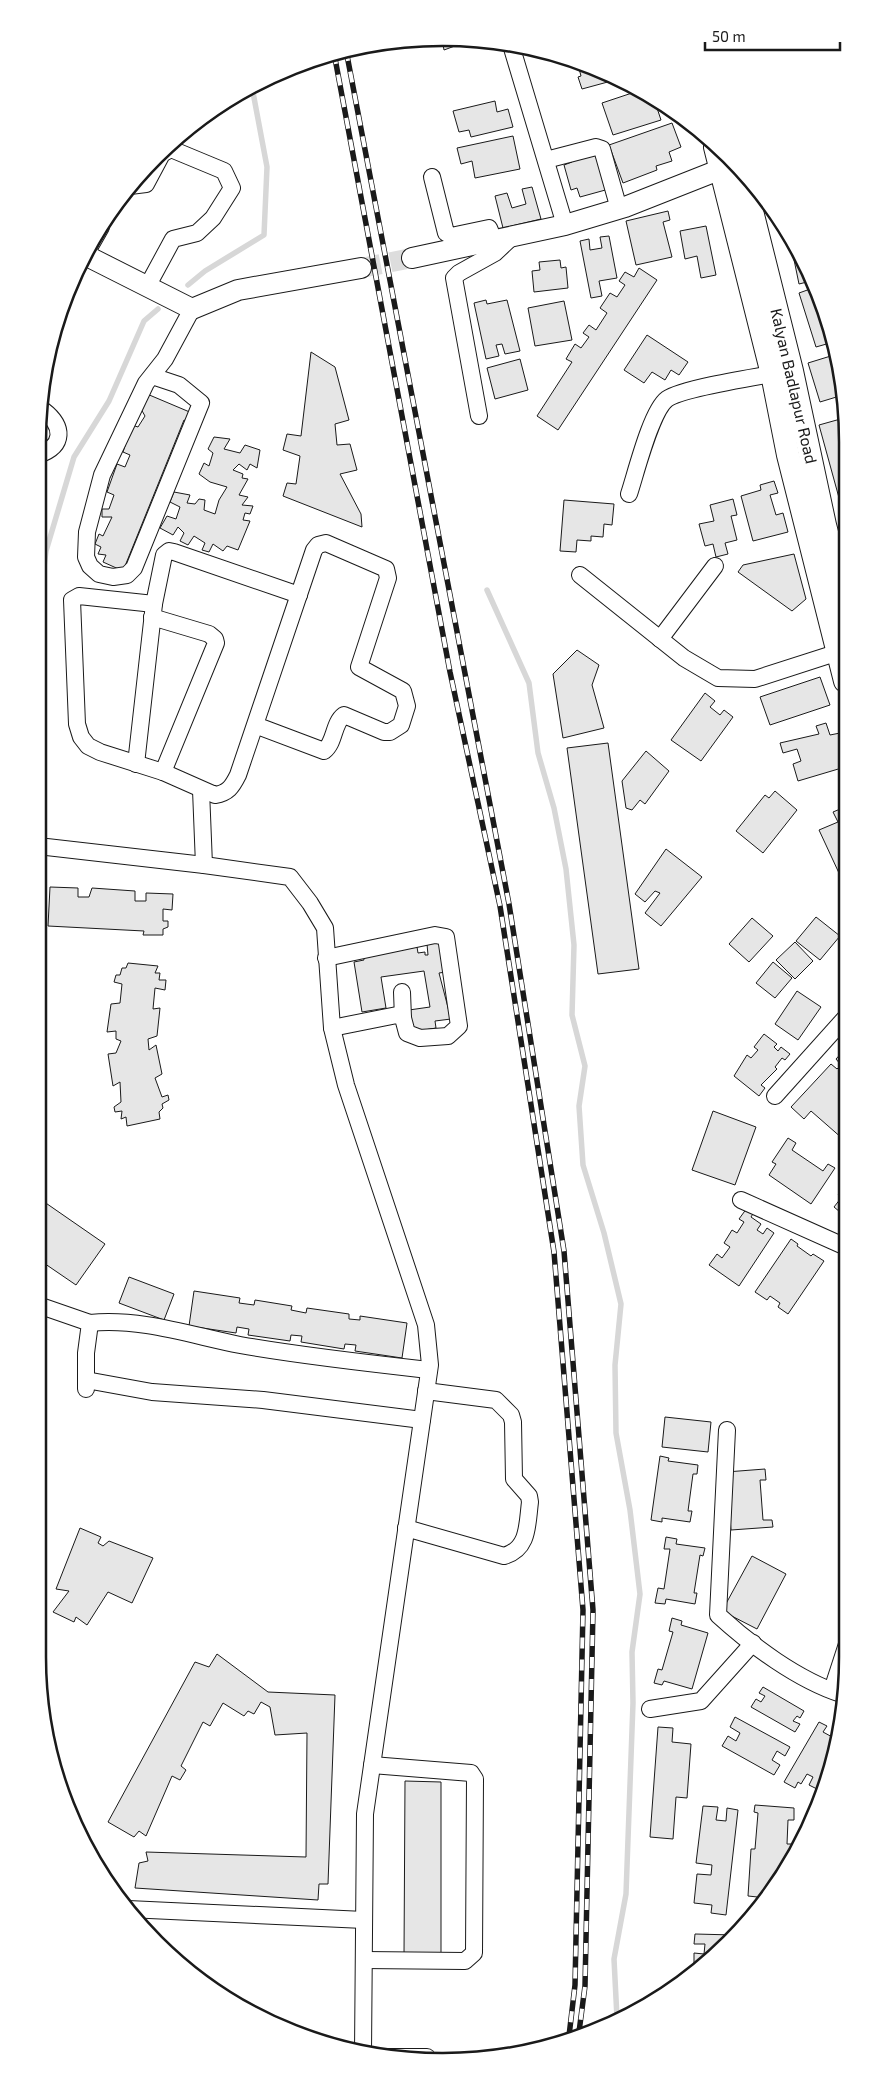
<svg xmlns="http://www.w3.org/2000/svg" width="885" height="2099" font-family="'Exo 2',sans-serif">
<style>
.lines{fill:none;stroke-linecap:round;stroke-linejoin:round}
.stream{stroke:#d7d7d7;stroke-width:5.5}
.building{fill:#e6e6e6;stroke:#1a1a1a}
.tertiary-tunnel{stroke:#ddd;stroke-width:20;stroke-dasharray:20 10;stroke-linecap:butt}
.minor-casing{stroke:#1a1a1a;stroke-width:18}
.tertiary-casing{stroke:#1a1a1a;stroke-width:22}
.secondary-casing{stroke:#1a1a1a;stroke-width:24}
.minor{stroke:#fff;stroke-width:16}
.tertiary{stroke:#fff;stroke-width:20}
.secondary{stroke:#fff;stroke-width:22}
.rail-casing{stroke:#1a1a1a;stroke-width:5.5}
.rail{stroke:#fff;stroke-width:4;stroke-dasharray:11;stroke-linecap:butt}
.labels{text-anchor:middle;stroke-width:4;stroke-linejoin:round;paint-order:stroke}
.street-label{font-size:16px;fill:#1a1a1a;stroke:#fff}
.rim{fill:none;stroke:#1a1a1a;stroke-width:2.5}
</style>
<rect width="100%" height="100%" fill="#fff"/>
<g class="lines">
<g class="stream">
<path d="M188,285L205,271L264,235L267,167L252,87"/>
<path d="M487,590L529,683L538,753L554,808L566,869L574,945L572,1015L585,1066L579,1106L583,1165L604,1233L621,1304L615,1365L616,1433L630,1510L640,1594L632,1652L633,1703L626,1894L614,1959L617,2018"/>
<path d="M38,613L46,551L74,457L109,401L144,321L158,309"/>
<path d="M38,731L44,771V795L38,805"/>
</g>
</g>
<g class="building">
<path d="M442,39L471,40L444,50Z"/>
<path d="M577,61L615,80L582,89L578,77L581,76Z"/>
<path d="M638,91L654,99L661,120L613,135L602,103Z"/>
<path d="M495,101L497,112L508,109L513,127L471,137L469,130L459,132L453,111Z"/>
<path d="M672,123L681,147L669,152L672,161L656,166L657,170L623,183L609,145Z"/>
<path d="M513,136L520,169L475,178L472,161L461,164L457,148Z"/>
<path d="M598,150L609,189L580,197L577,188L571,190L564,165L572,162L571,157Z"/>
<path d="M532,187L541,219L503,228L495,196L507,193L512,208L526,204L522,189Z"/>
<path d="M668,211L670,220L663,222L672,257L636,265L626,221Z"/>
<path d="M706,226L716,275L701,278L697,256L685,259L680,231Z"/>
<path d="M609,236L617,278L599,281L602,296L591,298L580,241L589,239L590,250L602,248L600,237Z"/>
<path d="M791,245H793L806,264L811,281L799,284Z"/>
<path d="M560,260L561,268L566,267L568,288L534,292L532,271L540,270L539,262Z"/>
<path d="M639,268L657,280L558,430L537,416L572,362L566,359L575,344L581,348L589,337L583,333L589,325L596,330L607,313L600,308L610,293L617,297L625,285L619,281L625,272L634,277Z"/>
<path d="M813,288L830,343L816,347L799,293Z"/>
<path d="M486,300L487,304L507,300L520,351L505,354L502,344L496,345L499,356L486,359L474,303Z"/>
<path d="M564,301L572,340L535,346L528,308Z"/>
<path d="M647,335L688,362L679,375L671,370L665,380L652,372L644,383L624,370Z"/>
<path d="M311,352L335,367L349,420L335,424L337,445L350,444L357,470L340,474L361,514L362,527L283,496L287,483L296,484L300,456L283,450L287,434L301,436Z"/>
<path d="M834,355L844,389V400L843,395L820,402L808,363Z"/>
<path d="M520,359L528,390L495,399L487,368Z"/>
<path d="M147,394L192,413L188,422L184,420L123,571L103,562L106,555L98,554L101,547L95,544L99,534L103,536L112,517H102V509H109L114,495L107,492L117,464L125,467L130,455L123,452L132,425L138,427L145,416L141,409Z"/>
<path d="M844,418V516L819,425Z"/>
<path d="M214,437L230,439L224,449L240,453L245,445L260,450L257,468L250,464L247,470L239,464L233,470L243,474L242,478L248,479L239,495L248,497L242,505L253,506L250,514L245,513L243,520L250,521L238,550L227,546L223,551L213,544L209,552L202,550L205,543L194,536L188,545L180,541L184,533L178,527L173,535L160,528L167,516L176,519L180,507L170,502L174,492L190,495L187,503L195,504L199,499L205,500L204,510L215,514L219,500L227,487L210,482L199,474L204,463L209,466L213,453L208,449Z"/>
<path d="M774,481L778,493L770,495L776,515L783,513L788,532L753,541L741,496L761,490L760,485Z"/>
<path d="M733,499L737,515L731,516L737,540L725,543L728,554L716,557L713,544L705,546L699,524L714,521L710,505Z"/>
<path d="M564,500L614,504L612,525L604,524L603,537L591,536V541L577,540L576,552L560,551Z"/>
<path d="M794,554L806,599L792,611L738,572L743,565Z"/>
<path d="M577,650L599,665L592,685L604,728L563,738L553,674Z"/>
<path d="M820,677L830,705L770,725L760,697Z"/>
<path d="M705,693L715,701L710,707L720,715L724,710L733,717L701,761L671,740Z"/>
<path d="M826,723L830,735L840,733L845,750V767L798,781L793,764L801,761L797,749L783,753L780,743L819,734L816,726Z"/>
<path d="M608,743L639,969L598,974L567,748Z"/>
<path d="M646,751L669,771L645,804L640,800L632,810L626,808L622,781Z"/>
<path d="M775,791L797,810L763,853L736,831L765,795L769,798Z"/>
<path d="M845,807V886L819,830L838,822L833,812Z"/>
<path d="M666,849L702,877L661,926L645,913L660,893L655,891L645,902L635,894Z"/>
<path d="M50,887L78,888V897H89L92,888L135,891V901H146V893L173,894L172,910L163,909V921H168V927L163,929V935H143L144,931L48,926Z"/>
<path d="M816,917L840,936L820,960L796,941Z"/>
<path d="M752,918L773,936L749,962L729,944Z"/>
<path d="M441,942L446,972L439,973L451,1019L435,1021L436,1028L413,1032L409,1010L430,1007L424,971L381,977L386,1008L362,1012L354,962L364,960L363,955L417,947L418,953L425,952V955H428L427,944Z"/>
<path d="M795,942L813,961L795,979L776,960Z"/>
<path d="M773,962L792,978L775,998L756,983Z"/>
<path d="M128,963L158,966L155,973H160L159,980H166L165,990L155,988L153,1009L160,1008L157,1036L148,1039L149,1050L156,1045L162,1074L155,1078L162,1097L168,1095L169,1100L162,1104L163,1108L159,1112L160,1119L127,1126L126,1117L121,1119L122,1111L115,1112L114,1107L121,1102L120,1082L113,1086L108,1054L116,1053L121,1041L116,1039V1031L107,1032L111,1004L120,1003L122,984L114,982L116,975H120L122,968H126Z"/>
<path d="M797,991L821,1007L798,1040L775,1024Z"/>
<path d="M764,1034L777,1044L774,1047L778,1051L781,1047L790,1054L785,1060L782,1058L775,1067L777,1069L761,1085L765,1088L759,1096L734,1076L747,1055L751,1058L758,1050L754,1047Z"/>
<path d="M846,1048V1137L843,1139L811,1111L804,1119L791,1107L831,1064L837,1069L841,1065L836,1059Z"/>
<path d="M713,1111L756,1127L735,1185L692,1170Z"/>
<path d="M788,1138L796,1143L792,1150L823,1171L828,1164L835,1168L811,1204L769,1175L776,1164L772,1162Z"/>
<path d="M846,1185V1217L834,1207L841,1198L838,1195Z"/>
<path d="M40,1199L105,1244L76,1285L38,1259V1202Z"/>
<path d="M747,1208L754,1212L751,1217L761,1224L757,1230L763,1234L767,1228L774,1233L739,1286L709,1265L717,1254L722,1258L730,1247L724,1243L732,1230L737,1233L744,1222L739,1219Z"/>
<path d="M791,1239L798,1244L797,1246L811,1256L813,1254L824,1261L788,1314L778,1307L780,1303L770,1296L767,1300L755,1292Z"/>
<path d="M129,1277L174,1294L164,1320L119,1303Z"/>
<path d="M194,1291L240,1298L239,1303L254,1305L255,1300L292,1306L291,1310L306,1313L307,1308L349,1314V1319L360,1320V1316L407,1323L402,1358L355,1351L356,1345L345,1344L344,1349L301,1342L302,1336L291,1335L290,1341L248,1335L249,1329L237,1327L236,1333L189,1326Z"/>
<path d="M665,1417L711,1422L708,1452L662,1447Z"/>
<path d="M660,1456L669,1458L668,1461L698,1465L697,1474H693L688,1511H692L690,1522L662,1518V1522L651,1520Z"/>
<path d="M765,1469L766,1480H760L763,1520H772L773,1527L731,1530L726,1472Z"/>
<path d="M80,1528L101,1537L98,1543L103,1546L109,1541L153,1558L132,1603L108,1592L87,1625L76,1617L74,1622L53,1612L69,1591L56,1589Z"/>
<path d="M666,1537L677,1539L676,1544L705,1548L703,1556L700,1555L694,1593H697L695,1604L666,1599L665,1604L655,1603L658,1588L664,1589L670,1549H664Z"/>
<path d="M752,1556L786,1574L757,1629L722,1611Z"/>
<path d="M672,1618L682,1621L681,1625L708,1633L692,1689L664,1681L662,1685L654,1683L658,1669L662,1670L673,1632L669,1631Z"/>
<path d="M217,1654L268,1692L335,1695L328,1884H319L318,1900L135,1888L139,1863L148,1861L146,1852L306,1857L307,1733L275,1735L270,1707L261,1702L254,1714L248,1711L244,1716L223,1703L210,1726L203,1722L181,1766L186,1770L180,1780L172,1776L146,1836L139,1831L134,1837L108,1822L195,1662L209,1667Z"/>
<path d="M763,1687L804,1711L800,1718L797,1716L793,1721L800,1724L795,1732L751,1707L756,1699L761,1702L765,1696L759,1693Z"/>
<path d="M735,1717L790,1747L785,1756L777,1751L772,1760L780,1765L774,1775L722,1746L728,1736L736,1741L740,1733L730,1727Z"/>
<path d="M819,1722L827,1726L823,1732L834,1738L829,1768L817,1789L809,1785L813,1777L807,1774L801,1784L798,1782L795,1788L784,1782Z"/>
<path d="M658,1727L673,1728L672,1742L691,1744L687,1798L676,1797L673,1839L650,1837Z"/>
<path d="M405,1781L441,1782V1955H404Z"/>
<path d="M755,1805L794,1808V1820H788L787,1844H792L791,1851L767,1898L748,1896L751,1849H755L758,1813L754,1812Z"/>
<path d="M703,1806L718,1807L716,1820L726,1821L727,1808L738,1810L726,1915L711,1913L712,1905L694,1903L697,1874L711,1875L712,1865L696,1863Z"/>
<path d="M695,1934L734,1935L702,1966H694V1953L704,1954L705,1944H694Z"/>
</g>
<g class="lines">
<path class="tertiary-tunnel" d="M361,268L412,258"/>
<g class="minor-casing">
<g id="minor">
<path d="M511,45L565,225"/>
<path d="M546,160L596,147L602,149L619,209"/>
<path d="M432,177L446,233L451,236L489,228L494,240"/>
<path d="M130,186L146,184L162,154L171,149L224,171L232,188L213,218L197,233L173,239L147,287"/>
<path d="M85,255L101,227"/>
<path d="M152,376L179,385L201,403L134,568L127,575L113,577L99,574L90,566L86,557L87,532L102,475L146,383L165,359L192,309"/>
<path d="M479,416L454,278L459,273L495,253L513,236"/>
<path d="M38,455C65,446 64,426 43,410"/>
<path d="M629,494C636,473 651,411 667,399C682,388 761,376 783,372"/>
<path d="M580,575L684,658L718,678L755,679L845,650"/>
<path d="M154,604L79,596L72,600L77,724L81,737L88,746L100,752L163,772L215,795C228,793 232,787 238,775L314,550L318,545L326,543L386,569L388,578L359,667L403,691L407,706L401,725L390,732H384L344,715C333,723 335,743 324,751L255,725"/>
<path d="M152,617L209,634L215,639L216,643L163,772"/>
<path d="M660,639L715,566"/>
<path d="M136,764L154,604L164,555L169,551L174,552L299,595"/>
<path d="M201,790L204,865"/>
<path d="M38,846L204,865L290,877L310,903L325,928L332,1028L346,1085L426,1325L430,1365L365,1814L363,2052"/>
<path d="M326,958L435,935L446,937L459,1026L448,1036L420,1038L407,1033L403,1018L397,1015L332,1028"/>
<path d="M402,992L403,1018"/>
<path d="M775,1096L846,1017"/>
<path d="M741,1200L846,1247"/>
<path d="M38,1305L90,1323L86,1353V1389"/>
<path d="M90,1323C141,1318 190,1335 240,1345C302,1356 366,1363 429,1370"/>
<path d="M86,1380L152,1392L263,1400L422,1420"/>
<path d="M727,1430L718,1615C752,1646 798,1680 841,1694"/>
<path d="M406,1528L504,1556C529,1549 527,1525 530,1502L529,1496L514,1479L513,1422L511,1415L496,1400L426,1391"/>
<path d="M832,1690L847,1644"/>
<path d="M650,1709L701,1701L753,1643"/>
<path d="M128,1909L364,1920"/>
<path d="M364,1960L465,1961L474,1953L475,1779L471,1773L372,1765"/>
<path d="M384,2057H427"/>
</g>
</g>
<g class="tertiary-casing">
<g id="tertiary">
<path d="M85,255L192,309L238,290L361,268"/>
<path d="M412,258L565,225L625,207L734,164"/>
</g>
</g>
<g class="secondary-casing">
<g id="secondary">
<path d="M715,147L772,374L788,455L845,681"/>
<path d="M742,171L792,371L825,525L845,601"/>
</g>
</g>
<use href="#minor" class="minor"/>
<use href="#tertiary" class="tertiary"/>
<use href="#secondary" class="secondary"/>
<g class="rail-casing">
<g id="rail">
<path d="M346,50L509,904L564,1251L593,1610L585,1986L579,2032"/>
<path d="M334,53L450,672L500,906L554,1252L583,1610L575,1985L569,2036"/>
</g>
</g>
<use href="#rail" class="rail"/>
</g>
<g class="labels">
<g class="street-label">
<text transform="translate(794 386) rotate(77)" y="6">Kalyan Badlapur Road</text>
</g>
</g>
<path d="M0 0H885V2099H0ZM442 46H443A396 396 0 0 1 839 442V1657A396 396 0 0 1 443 2053H442A396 396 0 0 1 46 1657V442A396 396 0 0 1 442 46Z" fill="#fff" fill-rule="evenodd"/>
<path class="rim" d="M442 46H443A396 396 0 0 1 839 442V1657A396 396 0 0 1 443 2053H442A396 396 0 0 1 46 1657V442A396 396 0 0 1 442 46Z"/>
<path d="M705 42v8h135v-8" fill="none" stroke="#1a1a1a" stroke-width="2.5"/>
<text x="712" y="42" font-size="15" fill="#1a1a1a" stroke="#ffffff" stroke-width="4" paint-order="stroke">50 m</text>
</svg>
